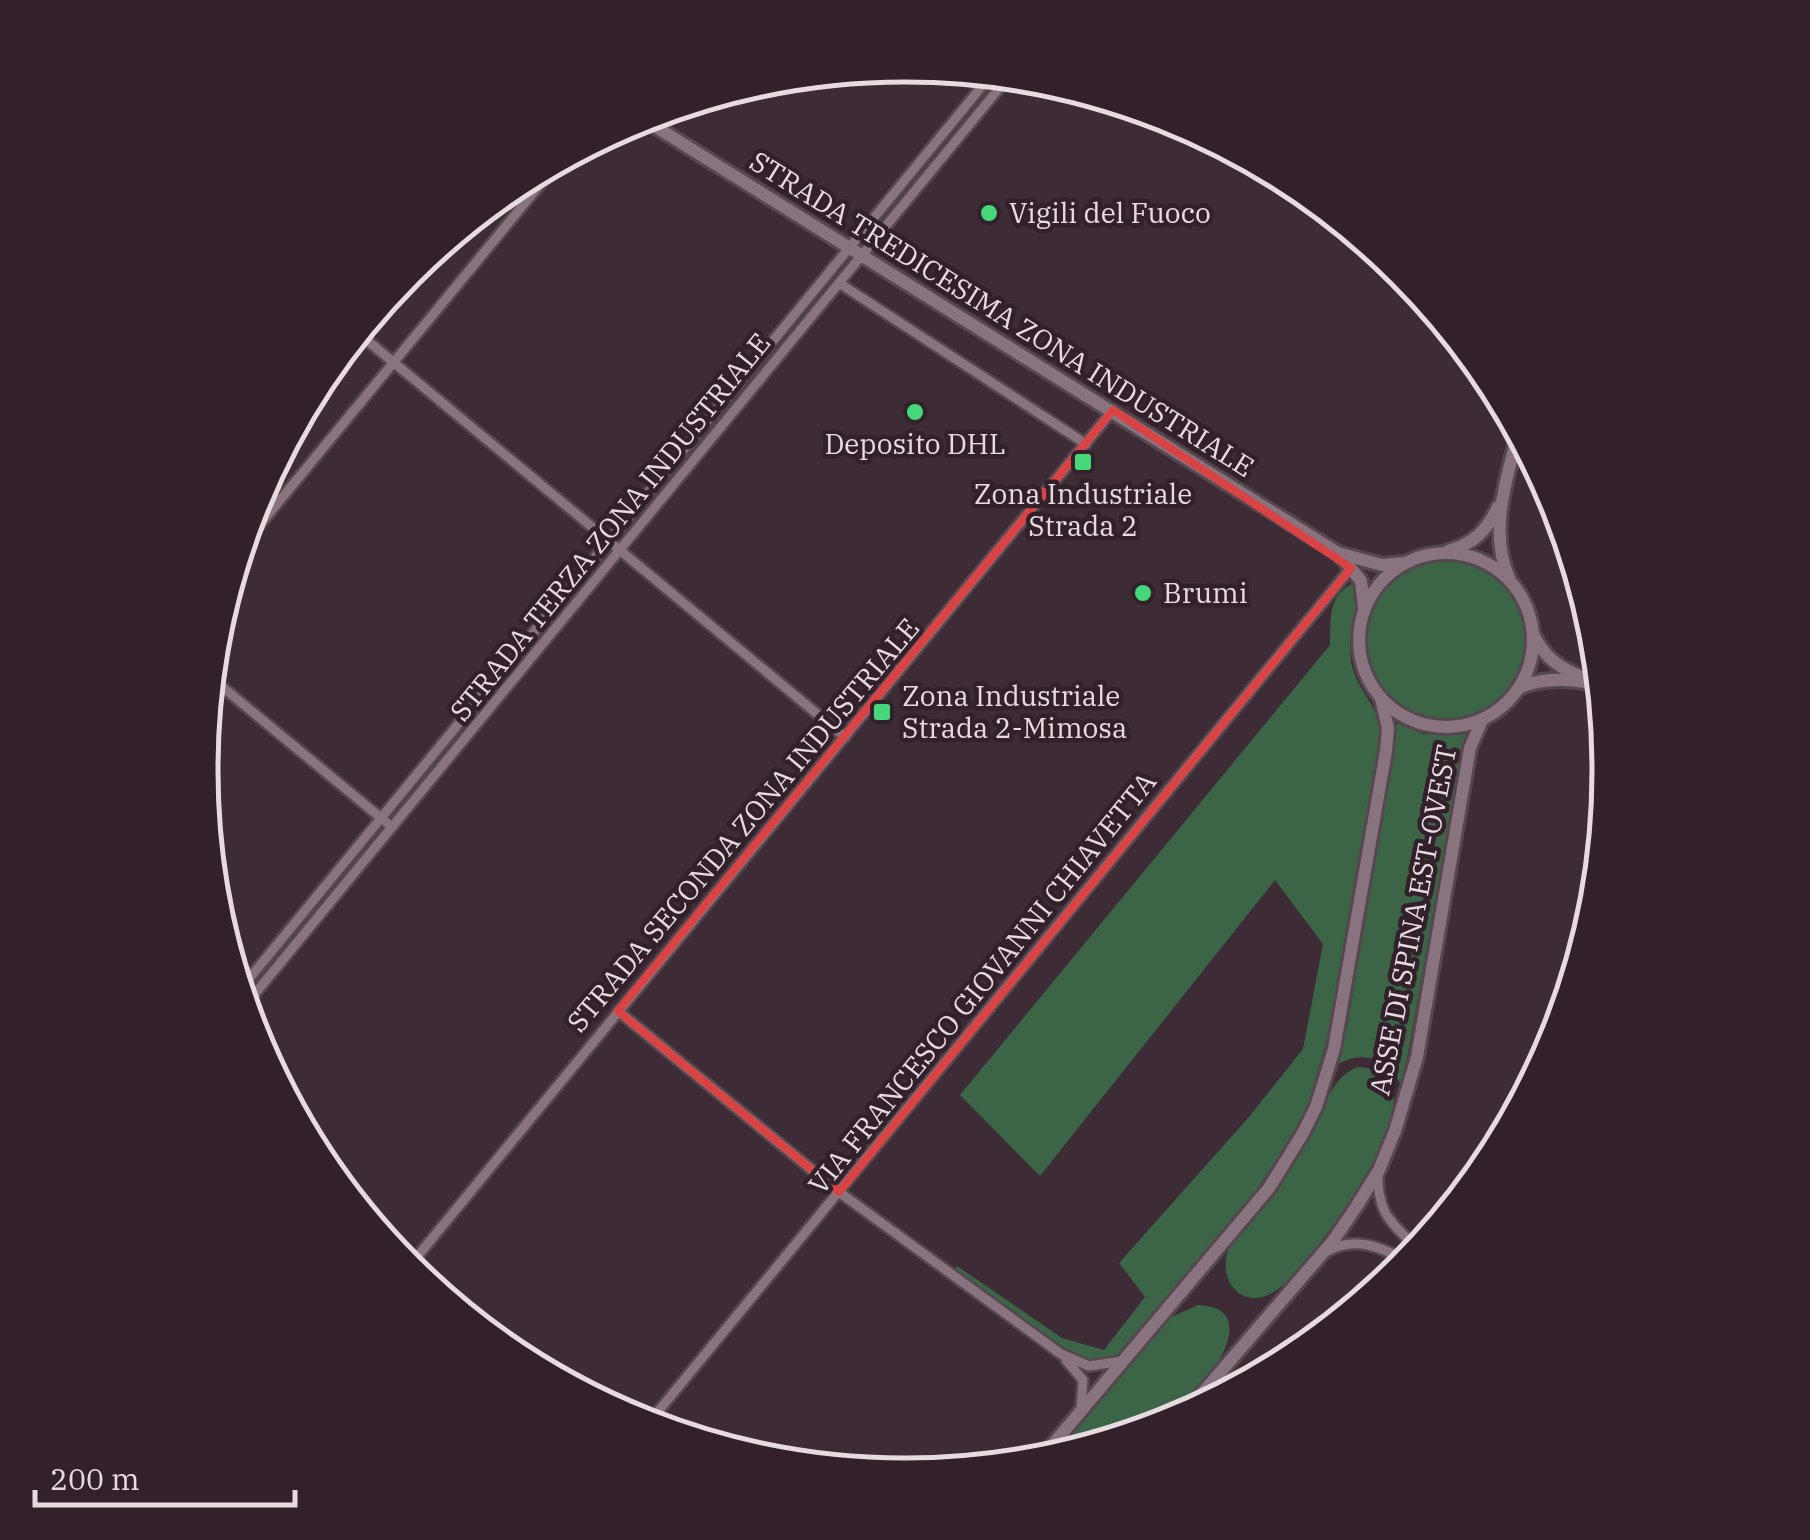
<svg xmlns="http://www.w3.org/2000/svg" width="1810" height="1540" font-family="'IBM Plex Serif',serif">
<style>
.green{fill:#3c6547}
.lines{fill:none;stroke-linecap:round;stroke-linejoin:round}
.street-casing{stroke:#56474f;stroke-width:14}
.secondary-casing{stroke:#56474f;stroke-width:18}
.street{stroke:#88737e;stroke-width:9}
.secondary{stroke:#88737e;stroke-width:12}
.marked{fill:none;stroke:#d94344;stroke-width:8;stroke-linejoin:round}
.poi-dot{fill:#45d77a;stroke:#32212b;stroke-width:4}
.labels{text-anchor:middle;stroke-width:9;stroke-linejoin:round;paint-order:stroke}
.poi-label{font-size:28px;fill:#e7dbe1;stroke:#32212b;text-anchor:start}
.street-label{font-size:28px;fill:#e7dbe1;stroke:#32212b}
.rim{fill:none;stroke:#e7dbe1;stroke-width:5}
</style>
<rect width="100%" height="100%" fill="#3d2b35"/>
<g class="green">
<circle cx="1446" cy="641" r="80"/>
<path d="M1352,584L1356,587C1360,613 1346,638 1352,666C1358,690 1377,705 1381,730L1332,1022L1308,1105L1297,1129L1256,1191L1120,1353C1108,1362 1096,1364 1081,1360L955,1270L957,1266L1062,1338L1104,1350L1145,1297L1119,1263L1248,1118L1303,1049L1323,944L1275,880L1040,1176L960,1095L1330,645C1331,620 1327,597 1352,584Z"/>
<path d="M1397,723L1423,734H1466L1402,1086C1388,1060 1365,1049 1338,1064L1347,1028Z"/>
<path d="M1357,1067C1455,1070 1329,1234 1305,1261C1295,1272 1285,1286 1272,1293C1241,1310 1218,1280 1228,1251C1236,1231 1257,1214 1270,1197C1283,1178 1297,1160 1308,1140C1323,1113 1327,1081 1357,1067Z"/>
<path d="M1198,1305C1273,1308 1194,1402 1169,1422C1155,1433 1072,1453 1049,1459L1169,1318Z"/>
</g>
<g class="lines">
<g class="street-casing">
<g id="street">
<path d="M839,283L1086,444"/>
<path d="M357,332L845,737"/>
<path d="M239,550L562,158"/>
<path d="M209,676L392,827"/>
<path d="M239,991L992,74"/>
<path d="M244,1007L1010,75"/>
<path d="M618,1011L839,1192L1061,1354L1089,1366L1122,1361"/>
<path d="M1378,1173C1377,1214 1391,1222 1419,1250"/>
<path d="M1328,1251C1355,1235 1383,1248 1409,1262"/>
<path d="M407,1269L1113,410"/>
<path d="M1066,1360L1083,1380L1081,1408"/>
<path d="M647,1425L1351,568"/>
</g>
</g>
<g class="secondary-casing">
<g id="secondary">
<path d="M640,117L1338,553L1382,565L1404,563"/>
<path d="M1448,551C1474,544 1487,530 1498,507"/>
<circle cx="1446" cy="640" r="87"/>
<path d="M1340,555L1361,581L1364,607"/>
<path d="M1509,578C1488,531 1507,478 1519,430"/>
<path d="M1534,636C1546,659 1559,667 1581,677"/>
<path d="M1519,688C1544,676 1574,679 1602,685"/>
<path d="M1181,1418L1333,1241L1356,1207L1379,1170L1395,1131L1417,1057L1470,748L1482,720"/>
<path d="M1038,1462L1269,1188L1303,1133L1316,1107L1334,1049L1386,751L1388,728L1381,699"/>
</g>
</g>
<use href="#street" class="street"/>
<use href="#secondary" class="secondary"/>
</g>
<path class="marked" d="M1113,410L1351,568L839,1192L618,1011Z"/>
<g class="poi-dot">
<circle cx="989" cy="213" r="10"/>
<circle cx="915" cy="412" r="10"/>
<rect x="1073" y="452" width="20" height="20" rx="5"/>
<circle cx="1143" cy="593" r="10"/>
<rect x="872" y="702" width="20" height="20" rx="5"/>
</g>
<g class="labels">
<g class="poi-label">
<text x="1009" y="223">Vigili del Fuoco</text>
<text x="915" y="454" text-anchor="middle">Deposito DHL</text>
<text x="1083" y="504" text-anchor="middle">Zona Industriale<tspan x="1083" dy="32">Strada 2</tspan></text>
<text x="1163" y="603">Brumi</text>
<text x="902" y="706">Zona Industriale<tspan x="902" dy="32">Strada 2-Mimosa</tspan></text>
</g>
<g class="street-label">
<text transform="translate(1002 314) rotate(32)" y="10">STRADA TREDICESIMA ZONA INDUSTRIALE</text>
<text transform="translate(610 527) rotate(-51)" y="10">STRADA TERZA ZONA INDUSTRIALE</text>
<text transform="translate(743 825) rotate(-50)" y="10">STRADA SECONDA ZONA INDUSTRIALE</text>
<text transform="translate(1413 920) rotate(-79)" y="10">ASSE DI SPINA EST-OVEST</text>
<text transform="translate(982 983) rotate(-51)" y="10">VIA FRANCESCO GIOVANNI CHIAVETTA</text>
</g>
</g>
<path d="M0 0H1810V1540H0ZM905 82H905A687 687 0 0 1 1592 769V771A687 687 0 0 1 905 1458H905A687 687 0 0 1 218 771V769A687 687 0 0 1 905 82Z" fill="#32212b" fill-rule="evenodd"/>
<path class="rim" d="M905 82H905A687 687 0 0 1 1592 769V771A687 687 0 0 1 905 1458H905A687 687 0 0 1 218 771V769A687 687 0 0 1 905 82Z"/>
<path d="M35 1490v15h260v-15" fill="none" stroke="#e7dbe1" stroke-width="5"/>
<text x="50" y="1490" font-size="30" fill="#e7dbe1" stroke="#32212b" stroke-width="8" paint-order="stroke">200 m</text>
</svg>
